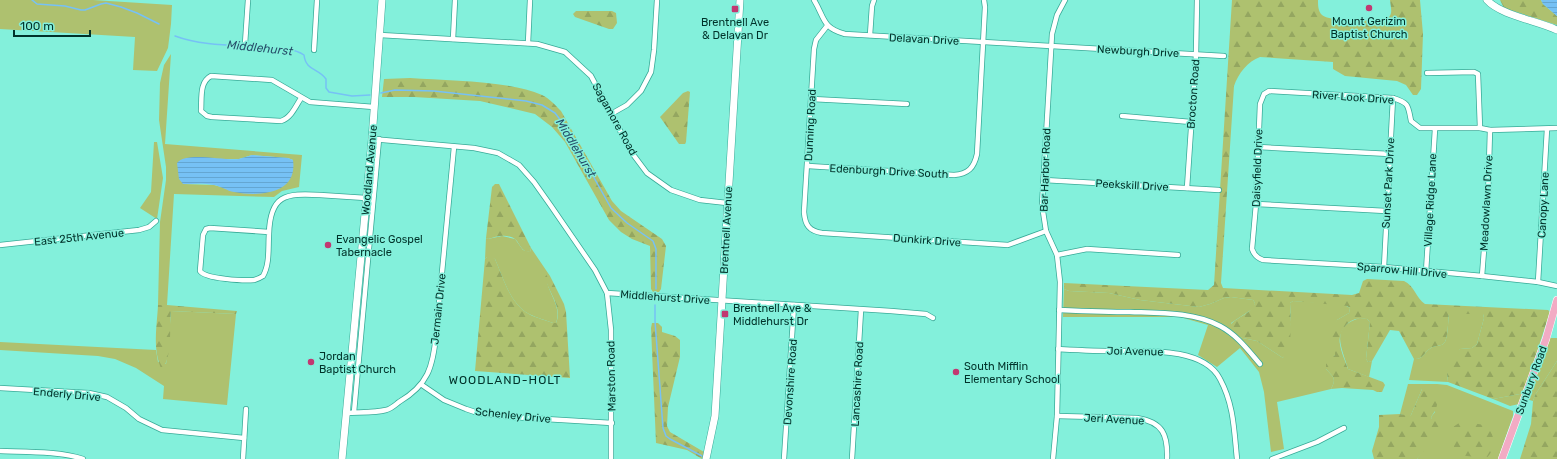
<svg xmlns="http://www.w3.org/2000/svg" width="1557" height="459" font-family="Rubik,sans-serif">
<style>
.grass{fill:#aec16f;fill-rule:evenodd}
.forest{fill:url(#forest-firs)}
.water{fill:url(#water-rules)}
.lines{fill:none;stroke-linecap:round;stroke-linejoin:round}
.stream{stroke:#76c1f5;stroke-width:1.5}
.street-casing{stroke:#37aa97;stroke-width:6}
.secondary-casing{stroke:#37aa97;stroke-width:8}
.primary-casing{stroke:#fff;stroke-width:8}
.street{stroke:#fff;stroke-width:4.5}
.secondary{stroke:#fff;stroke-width:7}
.primary{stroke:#f2abc4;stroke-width:7}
.poi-dot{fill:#c23871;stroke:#83f0db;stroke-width:1.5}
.labels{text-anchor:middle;stroke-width:3;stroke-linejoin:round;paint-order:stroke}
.poi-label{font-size:11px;fill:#00322a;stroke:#83f0db;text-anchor:start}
.street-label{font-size:11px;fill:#00322a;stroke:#83f0db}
.water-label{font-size:12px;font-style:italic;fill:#27506b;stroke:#83f0db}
.neighbourhood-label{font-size:12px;letter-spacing:1px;fill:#00322a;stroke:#83f0db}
</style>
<defs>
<pattern id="forest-firs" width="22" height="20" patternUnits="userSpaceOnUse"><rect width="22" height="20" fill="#aec16f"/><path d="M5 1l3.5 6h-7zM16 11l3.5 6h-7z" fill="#94a660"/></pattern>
<pattern id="water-rules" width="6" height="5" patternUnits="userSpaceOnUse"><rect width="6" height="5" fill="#76c1f5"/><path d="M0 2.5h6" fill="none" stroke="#64a6d2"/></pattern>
</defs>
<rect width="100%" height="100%" fill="#83f0db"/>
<g class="grass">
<path d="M0,0H93L172,5L171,24L168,48L157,71L133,70L135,37L0,29Z"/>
<path d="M171,54L165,144L302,155L299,187L282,191L274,197L174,194L167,305H158L160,222L166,180V167L159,120L160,83L164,65ZM252,155L288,158L293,160L221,187L214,185L183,184L227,159H239Z"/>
<path d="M154,142H157L163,178L157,219L140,208L151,192Z"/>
<path d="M502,236L515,239L523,250L530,252L531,248L550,276L547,275C544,290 563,304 556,323H553C546,320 537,318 529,314C510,304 503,277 495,259L487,257L485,259L486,238L488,239Z"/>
<path d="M1064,289L1069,291L1109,293L1140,300L1199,307L1210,304L1224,298L1231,297L1253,300L1255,303L1254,308L1231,323L1233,336L1257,341L1283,358L1291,322L1290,303L1293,301L1343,304L1350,308L1349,313L1337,320L1335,355L1326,369C1333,377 1337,378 1331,389L1277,402L1284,449L1271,452L1264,392L1259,372L1240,348L1217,367L1198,355L1208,325L1180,317H1063Z"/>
<path d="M171,311L236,314L227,405L163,399L164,386L136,368L115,359L98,356L0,350V342L156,350L158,362L166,364L168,351Z"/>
<path d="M1451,313L1483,314L1484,318L1477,344L1472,348L1460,349L1447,374L1448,382L1409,380L1414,359C1423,360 1424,352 1431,348C1435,345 1442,347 1445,342C1448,336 1448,321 1449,314Z"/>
<path d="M1360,318L1367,319L1370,322L1366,359L1368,362L1372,361L1369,377L1348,369C1342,347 1329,327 1360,318Z"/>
<path d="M1551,336V338H1557V361L1535,395L1533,401L1526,399Z"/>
<path d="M1408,384H1437L1447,385L1513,411V416L1498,459H1417L1421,453L1432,419L1431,417L1435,412L1422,389L1411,415L1409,417L1400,414Z"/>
<path d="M1524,391L1519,404L1510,406L1493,399L1520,394Z"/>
</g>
<g class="forest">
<path d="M1232,0H1318C1318,5 1318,11 1322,15C1330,22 1372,20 1384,20C1394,16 1391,10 1390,0H1420L1423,34L1421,89L1417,95H1413L1406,85L1397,81L1345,76L1333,69V62L1260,57C1248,61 1238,74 1234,86L1221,283L1223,288L1352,295L1359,293L1363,281L1367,279L1404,281C1414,285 1416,298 1425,304L1548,310L1550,312L1524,391L1520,394L1493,399L1448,382L1447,374L1449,358L1460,349L1472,348L1477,344L1484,318L1483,314H1449C1448,321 1448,336 1445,342C1442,347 1435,345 1431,348C1424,352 1423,360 1414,359L1399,331L1390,330L1372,361L1368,362L1366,359L1370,322L1367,319C1362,318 1355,318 1351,321C1344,325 1338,336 1340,344C1341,352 1345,360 1348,369L1383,382L1385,385L1382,392H1377L1373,390L1342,388L1331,389C1337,378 1333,377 1326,369V364L1335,355V350L1328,337L1337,320L1349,313L1350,308L1347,306L1293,301L1290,303L1291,322L1290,346L1283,358L1257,341L1233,336L1227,329C1234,317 1251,315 1255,303L1253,300L1231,297L1224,298L1210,304L1199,307L1140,300L1109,293L1069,291L1064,289V283L1208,290L1214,285Z"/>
<path d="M1500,0H1541L1543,4L1557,16V25L1504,8Z"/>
<path d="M576,11H612L616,13L617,23L613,29H609L575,17L573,14Z"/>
<path d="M410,78C449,81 507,80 542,95C550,99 555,105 561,111L612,201L621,211L662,239L666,246L661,289L659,292H653L651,289L650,246L632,239L621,232L609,220L565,142L552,127L535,114L480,101L414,97H382L384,79Z"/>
<path d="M688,91L690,92L686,142L685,144H679L660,117L683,93Z"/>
<path d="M495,184H499L531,248L530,252C519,252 520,239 511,237C503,234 495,237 488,239L486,238L492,187Z"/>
<path d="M487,257H492L495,259C503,277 510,304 529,314C536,318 546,320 553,323H556C563,307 548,292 545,277L547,274L550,276L564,304L566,312L570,378L475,371L485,259Z"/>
<path d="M158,305H167L237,311L236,314L171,311C169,329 173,355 162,370C152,350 157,326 158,305Z"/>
<path d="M652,323H658L662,327V332L675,336L680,340V357L668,407L667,426L670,432L704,452L702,459L687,450L656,443L651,328Z"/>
<path d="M1557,361V459H1520L1531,424L1533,401L1535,395Z"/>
<path d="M1425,388H1429L1436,393C1438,404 1438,408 1431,417L1432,419L1439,420L1442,425V429L1417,459H1374L1372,451L1379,427V415L1400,414L1409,416L1411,415L1422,389Z"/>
<path d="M1459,423C1467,424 1477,423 1484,425C1496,429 1496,452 1486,458L1457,455C1452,450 1455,448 1453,442C1452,437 1450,435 1450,429Z"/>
</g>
<g class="water">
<path d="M1541,0H1557V16L1543,4Z"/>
<path d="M252,155L288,158L293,160C298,194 260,197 234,192C227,191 221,186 214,185C204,183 193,184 183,184L179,179L177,163C186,151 224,161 239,159C243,158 248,156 252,155Z"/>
</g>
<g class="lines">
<g class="stream">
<path d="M32,0L37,4L65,6L81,10H85L101,4L106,3L121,7L137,13L159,24"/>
<path d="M175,36C202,46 233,45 262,47C275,48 292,47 304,55C306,71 318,68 326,79V88L329,92L352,96L370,95"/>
<path d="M381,93L395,90L434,91L526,101L542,105L555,113L565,126L611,208L627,223L653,241L656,249V289"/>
<path d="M655,305V321L663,428L666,436L670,439L702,456"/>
</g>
<g class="street-casing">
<g id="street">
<path d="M814,0C825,18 822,28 845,34L1224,56"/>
<path d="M827,26L816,40L814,49L804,212C805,225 809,231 822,233L1008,245L1046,231"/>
<path d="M380,35L537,44L565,52L591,76L632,153L647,173L671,190L700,200L727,203"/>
<path d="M870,35L872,6L874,0"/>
<path d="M453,39L455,0"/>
<path d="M528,43L530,0"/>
<path d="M245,44L248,0"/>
<path d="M314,50L317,0"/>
<path d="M1427,73L1474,72L1478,74L1480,128"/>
<path d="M301,98C296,106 291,118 281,121L212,117L207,116L201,111C202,99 199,82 211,76L272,80L310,102L374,107"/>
<path d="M812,99L907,104"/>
<path d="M611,114L627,105L641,91L651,72L654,50L657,0"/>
<path d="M1122,116L1191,122"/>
<path d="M1557,128L1490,130L1480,128H1420L1411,121C1408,105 1409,103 1393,98L1269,91L1264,94L1260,104L1256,204L1252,249C1254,255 1257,258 1263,260L1384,267L1482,276L1538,282L1557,286"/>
<path d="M372,139L474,148L498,153L519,165L534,182L551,206L595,270L607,293L891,311L926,314L933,318"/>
<path d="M1258,147L1390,154"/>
<path d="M808,166L954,175C968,174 974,168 977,154L985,7L984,0"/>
<path d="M1044,180L1219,190"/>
<path d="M1187,188L1196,55L1197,0"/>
<path d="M1256,204L1386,211"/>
<path d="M269,232L210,228L206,229L203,235L200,271C205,279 245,281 254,280C258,279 260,278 263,276C270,264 268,247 269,234C270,195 285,193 320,195C335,196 350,197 366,198"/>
<path d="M0,245L139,230L149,227L156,221"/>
<path d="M1057,255L1087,249L1178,255"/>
<path d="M1384,267L1393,98"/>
<path d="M1426,272L1435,129"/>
<path d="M1482,276L1488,198L1490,130"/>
<path d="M1538,282L1547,129"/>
<path d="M607,293L611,330V459"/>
<path d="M1059,310C1083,311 1107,312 1130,312C1159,313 1194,312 1220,326C1237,335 1248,350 1260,364"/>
<path d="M1058,349C1078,350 1097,351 1116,351C1146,351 1204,347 1220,379C1234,405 1234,430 1237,459"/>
<path d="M422,385L444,400L466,409L478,413L512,417L612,423"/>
<path d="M0,388L89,393L107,397L126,408L139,419L162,430L244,438"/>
<path d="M354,412L379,139"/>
<path d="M346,413C358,412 375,413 386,410C391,409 395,405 399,402C428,385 433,367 436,335L454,147"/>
<path d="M1057,416L1137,418C1163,422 1168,435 1167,459"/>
<path d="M0,451C24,452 60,451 83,459"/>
<path d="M243,459L246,409"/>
<path d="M784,459L794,305"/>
<path d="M852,459L861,310"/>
<path d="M1053,459L1057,416L1060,282L1057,255L1046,231L1042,205L1052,34L1057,15L1065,0"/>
<path d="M1272,459L1317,442L1344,428"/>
</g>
</g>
<g class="secondary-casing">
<g id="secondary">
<path d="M1487,0C1500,15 1538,21 1557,30"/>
<path d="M342,459L372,139L382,0"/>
<path d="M706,459L715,416L740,0"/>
</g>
</g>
<g class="primary-casing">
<path id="primary" d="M1502,459L1546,339L1557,300"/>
</g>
<use href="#street" class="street"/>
<use href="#secondary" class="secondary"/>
<use href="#primary" class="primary"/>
</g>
<g class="poi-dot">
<circle cx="1369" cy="8" r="4"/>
<rect x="731" y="5" width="8" height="8" rx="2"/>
<circle cx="328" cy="245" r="4"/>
<rect x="721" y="310" width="8" height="8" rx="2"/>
<circle cx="311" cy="362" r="4"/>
<circle cx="956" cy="372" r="4"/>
</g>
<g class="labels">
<g class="poi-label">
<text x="1369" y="25" text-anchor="middle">Mount Gerizim<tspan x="1369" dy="13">Baptist Church</tspan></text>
<text x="735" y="26" text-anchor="middle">Brentnell Ave<tspan x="735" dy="13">&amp; Delavan Dr</tspan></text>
<text x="336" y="243">Evangelic Gospel<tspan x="336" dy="13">Tabernacle</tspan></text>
<text x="733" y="312">Brentnell Ave &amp;<tspan x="733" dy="13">Middlehurst Dr</tspan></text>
<text x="319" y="360">Jordan<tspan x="319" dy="13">Baptist Church</tspan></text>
<text x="964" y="370">South Mifflin<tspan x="964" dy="13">Elementary School</tspan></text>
</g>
<g class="street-label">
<text transform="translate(924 39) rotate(3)" y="4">Delavan Drive</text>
<text transform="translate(1138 51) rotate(3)" y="4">Newburgh Drive</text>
<text transform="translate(1193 94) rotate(-86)" y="4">Brocton Road</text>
<text transform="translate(1353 97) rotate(4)" y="4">River Look Drive</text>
<text transform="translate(615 119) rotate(61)" y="4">Sagamore Road</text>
<text transform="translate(810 125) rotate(-87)" y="4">Dunning Road</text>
<text transform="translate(1257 168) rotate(-88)" y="4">Daisyfield Drive</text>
<text transform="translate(369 170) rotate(-85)" y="4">Woodland Avenue</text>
<text transform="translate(1045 170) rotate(-88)" y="4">Bar Harbor Road</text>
<text transform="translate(889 171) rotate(3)" y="4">Edenburgh Drive South</text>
<text transform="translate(1388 183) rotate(-87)" y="4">Sunset Park Drive</text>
<text transform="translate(1132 185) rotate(3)" y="4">Peekskill Drive</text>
<text transform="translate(1430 200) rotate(-87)" y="4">Village Ridge Lane</text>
<text transform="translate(1486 203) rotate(-87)" y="4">Meadowlawn Drive</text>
<text transform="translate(1543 205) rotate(-87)" y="4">Canopy Lane</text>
<text transform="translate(726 230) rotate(-87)" y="4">Brentnell Avenue</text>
<text transform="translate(79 237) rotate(-6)" y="4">East 25th Avenue</text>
<text transform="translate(927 240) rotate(4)" y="4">Dunkirk Drive</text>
<text transform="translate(1402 270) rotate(5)" y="4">Sparrow Hill Drive</text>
<text transform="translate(665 297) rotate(4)" y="4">Middlehurst Drive</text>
<text transform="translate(438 309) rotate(-84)" y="4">Jermain Drive</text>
<text transform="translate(1135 351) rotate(1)" y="4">Joi Avenue</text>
<text transform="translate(611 376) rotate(-91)" y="4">Marston Road</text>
<text transform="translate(1531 380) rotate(-70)" y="4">Sunbury Road</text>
<text transform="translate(790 382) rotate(-86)" y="4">Devonshire Road</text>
<text transform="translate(857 384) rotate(-87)" y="4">Lancashire Road</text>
<text transform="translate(67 394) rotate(5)" y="4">Enderly Drive</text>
<text transform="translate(513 415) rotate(6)" y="4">Schenley Drive</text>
<text transform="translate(1114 419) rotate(3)" y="4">Jeri Avenue</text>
</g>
<g class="water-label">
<text transform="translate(260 48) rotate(6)" y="4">Middlehurst</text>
<text transform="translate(576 148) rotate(59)" y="4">Middlehurst</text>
</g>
<g class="neighbourhood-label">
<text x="505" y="384">WOODLAND-HOLT</text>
</g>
</g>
<path d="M14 30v6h76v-6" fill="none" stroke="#00322a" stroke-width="2"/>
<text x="20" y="30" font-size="12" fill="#00322a" stroke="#83f0db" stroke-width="3" paint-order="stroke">100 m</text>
</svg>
